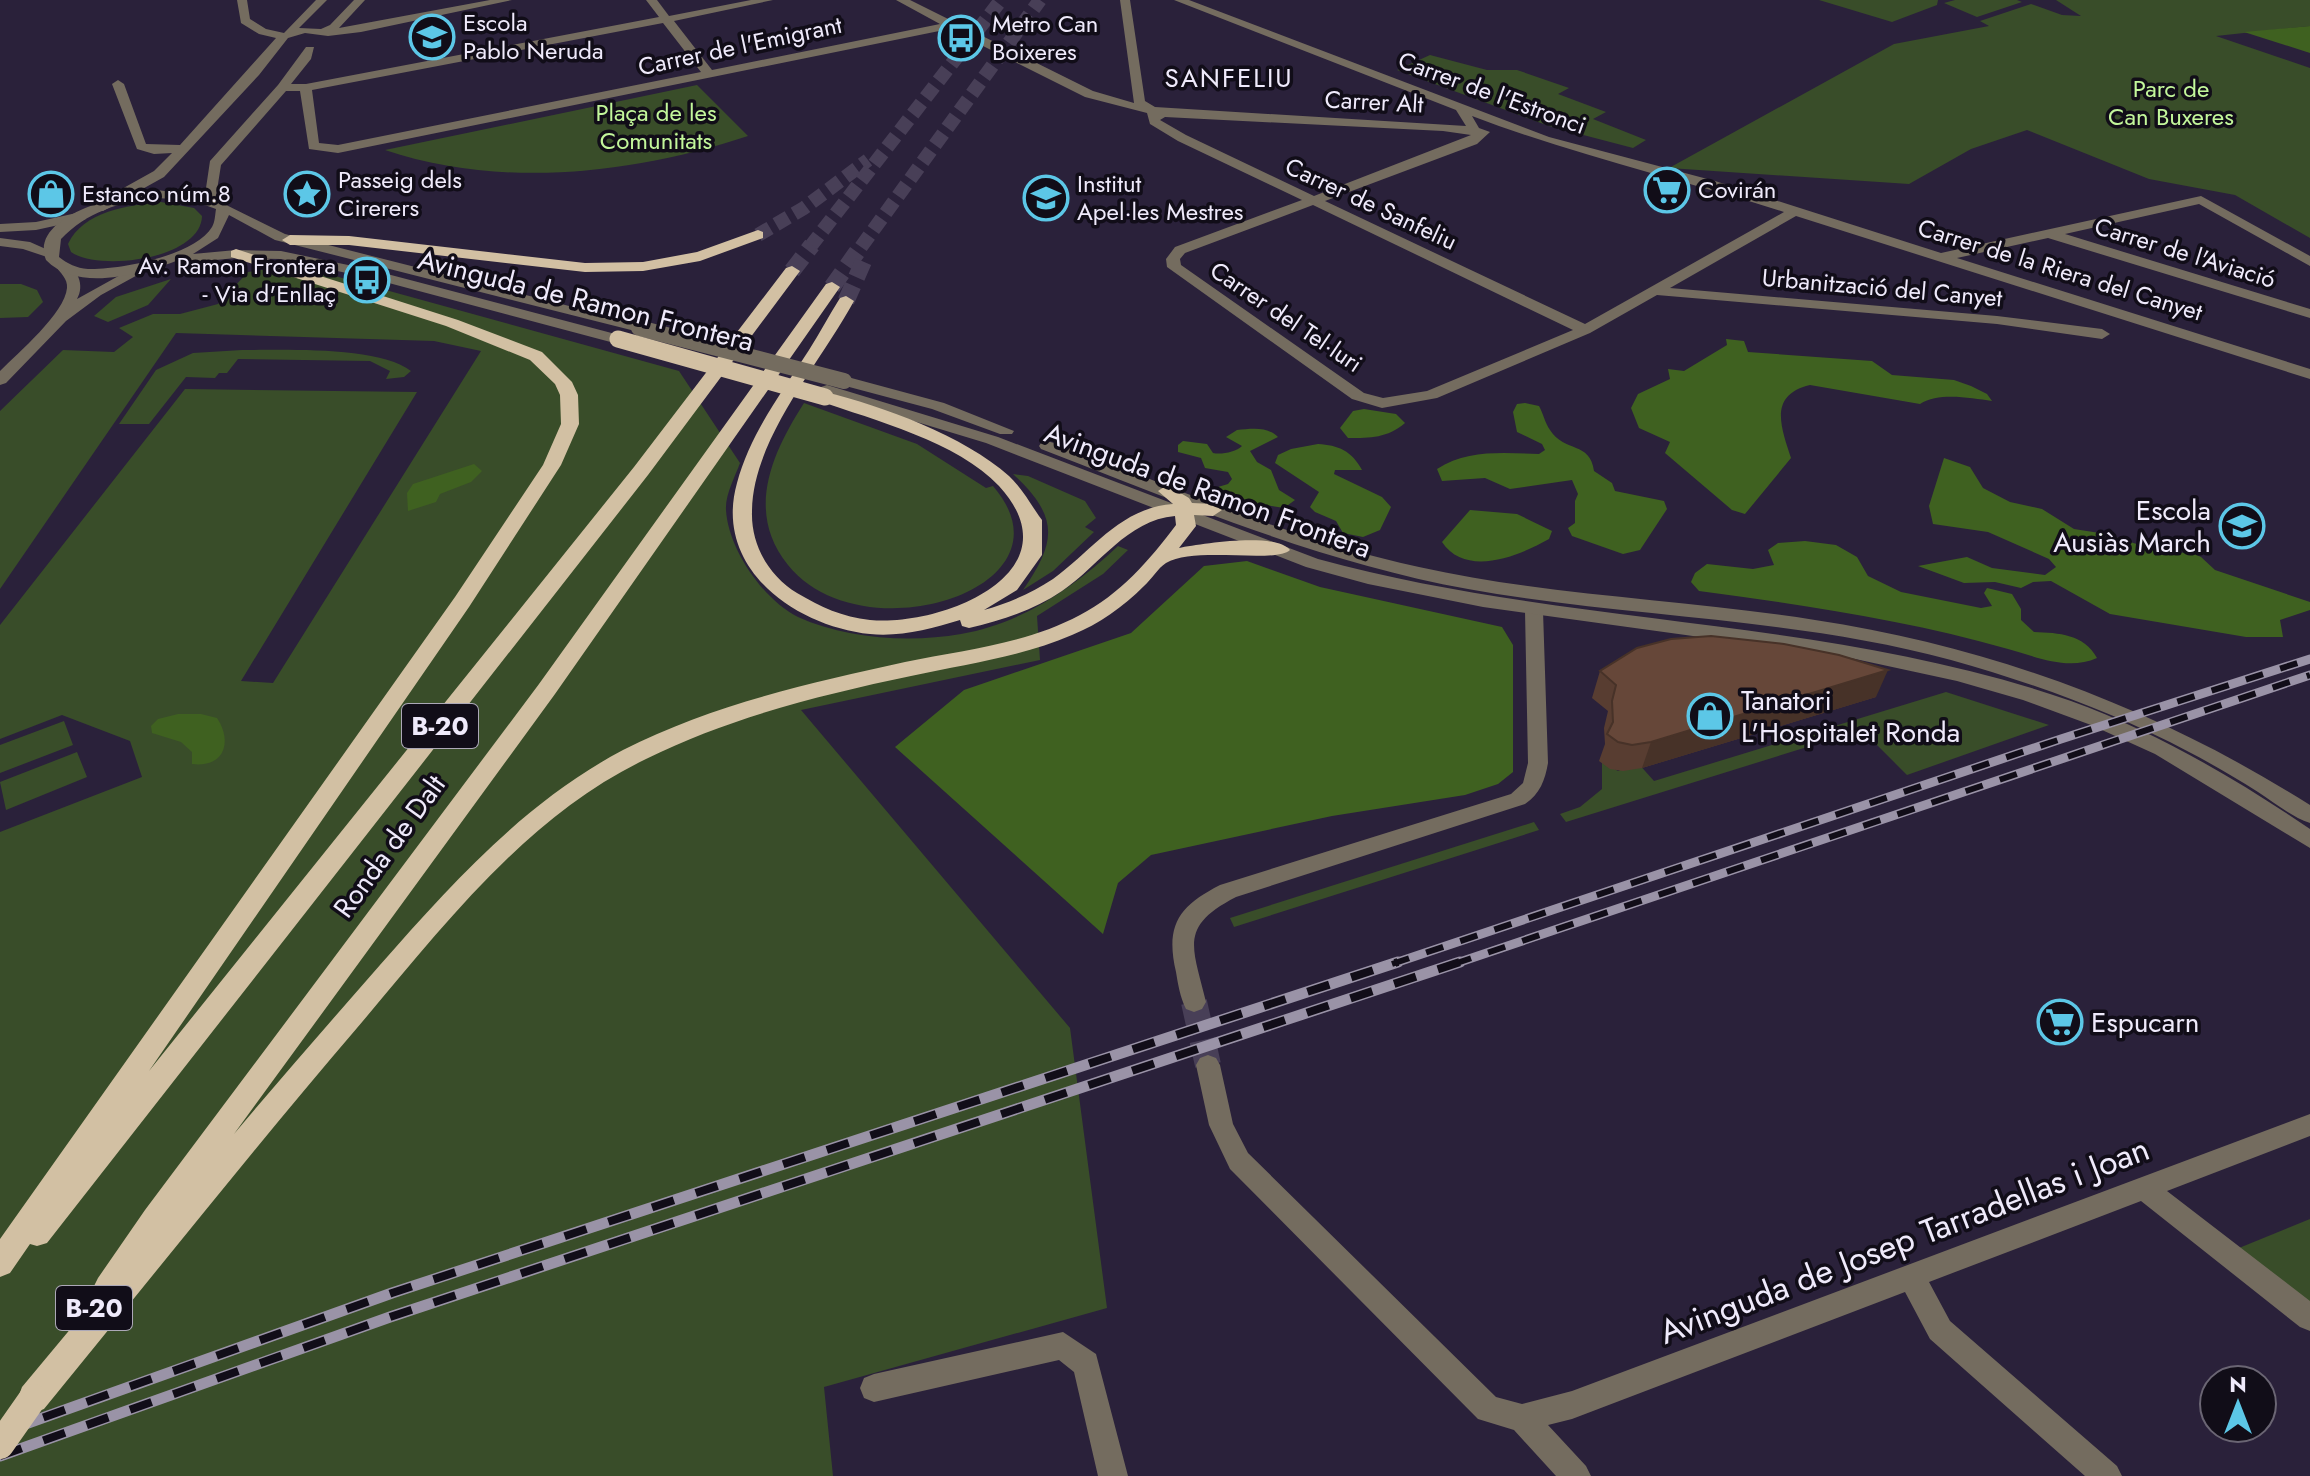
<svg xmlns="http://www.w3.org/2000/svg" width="2310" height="1476" font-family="Jost,sans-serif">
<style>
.green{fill:#394d29}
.forest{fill:#3f6120}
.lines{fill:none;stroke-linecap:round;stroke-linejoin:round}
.minor-tunnel{stroke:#483f57;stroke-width:26;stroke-dasharray:26 13;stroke-linecap:butt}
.trunk-tunnel-far1{stroke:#483f57;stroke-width:14;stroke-dasharray:14 7;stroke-linecap:butt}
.trunk-tunnel{stroke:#483f57;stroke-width:17;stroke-dasharray:17 9;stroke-linecap:butt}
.minor{fill:#746c5f;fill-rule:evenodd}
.tertiary{fill:#746c5f;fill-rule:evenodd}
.trunk{fill:#d2c0a3;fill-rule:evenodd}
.rail-far1-casing{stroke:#9a93a7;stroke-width:9}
.rail-casing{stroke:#9a93a7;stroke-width:11}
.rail-far1{stroke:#110d18;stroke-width:6;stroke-dasharray:18;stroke-linecap:butt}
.rail{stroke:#110d18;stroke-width:8;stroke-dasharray:23;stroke-linecap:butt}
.tertiary-bridge{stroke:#746c5f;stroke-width:16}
.trunk-bridge-far1{stroke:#d2c0a3;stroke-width:17}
.trunk-bridge{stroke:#d2c0a3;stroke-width:28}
.wall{fill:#583d31}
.shaded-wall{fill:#473228}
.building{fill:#664739;stroke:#473228;stroke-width:2}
.labels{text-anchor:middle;stroke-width:7;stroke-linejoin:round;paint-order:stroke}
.far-poi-label{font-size:24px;fill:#efeafb;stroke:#110d18;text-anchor:start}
.far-street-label{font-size:24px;fill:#efeafb;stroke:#110d18}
.far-park-label{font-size:24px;fill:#c3f79b;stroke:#110d18}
.far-neighbourhood-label{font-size:26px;letter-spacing:2px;fill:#efeafb;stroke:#110d18}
.shield{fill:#110d18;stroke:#aca8b7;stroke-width:2}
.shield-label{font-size:26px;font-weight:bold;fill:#efeafb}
.street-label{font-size:28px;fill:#efeafb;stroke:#110d18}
.poi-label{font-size:28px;fill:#efeafb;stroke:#110d18;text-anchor:start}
.near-street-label{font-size:34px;fill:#efeafb;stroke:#110d18}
</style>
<rect width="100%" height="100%" fill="#2a213a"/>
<g class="green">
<path d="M1819,0H1938L1937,5L1892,22Z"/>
<path d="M1955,0H2017L2022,2L1977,17L1944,3Z"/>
<path d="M2056,0H2310V26L2216,36L2310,68V238L2235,195L2149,179L2027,130L1971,149L1909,184L1669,168L1894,44L1989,26L1980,21L2031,4L2062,15L2081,16Z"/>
<path d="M1430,55L1487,70H1517L1569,88L1558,94L1606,112L1593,119L1646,140L1633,148L1549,126L1397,70Z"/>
<path d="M697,85L748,136C634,174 500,189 385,150Z"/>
<path d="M161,202L194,208L202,216C201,259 100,272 71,252L68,244C83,211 129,205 161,202Z"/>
<path d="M295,265L679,371L740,463C735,477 725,495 726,510C728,548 763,600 798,617C846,639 910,643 961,634C1023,623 1073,588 1118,546L1128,550L1103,574L1037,616L1040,660L801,710L1070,1028L1107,1308L824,1387L833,1476H0V832L142,777L130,741L62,715L0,739V625L185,389L417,392L241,681L273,683L481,351L434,341L176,333L0,589V411L63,350L114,352L133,337L119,328L153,314H180L218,304L248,272Z"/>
<path d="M171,279L148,305L108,322L94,316L116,297Z"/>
<path d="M0,284H21L37,290L43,302L28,317L0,318Z"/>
<path d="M242,350C282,350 380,346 411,371L404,377L386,379L390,371L370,361L238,359L227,373H219L215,378L186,377L149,424H119L156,370L193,353Z"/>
<path d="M804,403L917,444L986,488L993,486C1082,589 861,657 788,565C745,512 772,453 804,403Z"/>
<path d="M1013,474L1028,476L1085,501L1096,518L1085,527L1094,532L1053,571L1023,590C1058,540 1058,516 1013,474Z"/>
<path d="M1946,692L2049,725L1907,775L1862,730L1566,822L1560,814L1580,807L1602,789V761L1618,771L1637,762L1654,781Z"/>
<path d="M64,721L73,745L0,773V745Z"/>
<path d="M77,752L87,777L6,810L0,782Z"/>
<path d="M1534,822L1539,830L1234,927L1230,918Z"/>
<path d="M2310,1219V1303L2239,1248Z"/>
</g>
<g class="forest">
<path d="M2310,26V53L2244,32Z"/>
<path d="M1726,339L1744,341L1748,352L1872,361L1892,375L1954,380L1971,386L1987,394L1992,401C1970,398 1939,392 1920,404L1810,385C1768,395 1781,427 1791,458L1745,514L1732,510L1665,453L1670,442L1639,428L1631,408L1638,394L1670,379L1668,369L1684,371L1727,345Z"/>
<path d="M1525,403L1539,406C1543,413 1545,423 1550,430C1565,453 1590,441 1594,471L1612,483L1615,491L1664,501L1667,509L1640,550L1623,554L1572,536L1568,528L1575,523V501L1578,494L1572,480L1510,489L1485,478L1442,481L1437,469C1468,449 1504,453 1539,454L1545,450L1542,444L1517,432L1513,412L1517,404Z"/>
<path d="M1364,409L1396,414L1405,423C1387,438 1371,438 1348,438L1340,428L1353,411Z"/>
<path d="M1237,430C1251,429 1267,426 1278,437L1250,451L1257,462L1271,470L1279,490L1295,500L1284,508L1253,503L1222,490L1218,487L1228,484L1232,479L1228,472L1205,468L1201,458L1178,452V445L1183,441L1207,444L1213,453C1221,455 1236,452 1242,446L1226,437Z"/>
<path d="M1318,444C1338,445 1352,451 1362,470H1335L1334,474L1382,497L1391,507L1380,530L1363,537L1343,533L1336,521L1315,512L1310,507L1319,492L1275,463L1278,455L1291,449Z"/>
<path d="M1944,458L1970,467L1983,488L2010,502L2042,509L2074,529L2106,534L2167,554L2190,552L2201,557L2215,570L2310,602V610L2280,620L2283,637H2246L2110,614L2051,581L2033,582L2021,588L1995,582L1964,583L1918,566L1967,557L1992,568L2045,575L2056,567L2049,559L1988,532L1933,524L1929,506Z"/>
<path d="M474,464L482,471L471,482L440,494L436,502L408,511L407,493L413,484Z"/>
<path d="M1470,510L1517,514L1552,531L1549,539C1519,556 1466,578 1442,542Z"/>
<path d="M1805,541L1836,545L1857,557L1868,576L1901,592L1981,608L1992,606L1984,593L1987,588L2012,594L2021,609V620L2034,632C2059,633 2084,634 2097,658C2068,671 2037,657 2008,649C1906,620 1804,605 1699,591L1691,582L1695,573L1707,564L1753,569L1774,565L1768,550L1778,543Z"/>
<path d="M1247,561L1320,587L1502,627L1513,645V772L1498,784L1465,795L1332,816L1151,855L1118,883L1103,934L895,747L964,690L1131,633L1204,566Z"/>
<path d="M178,714H201L217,718C233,742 224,768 192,764V752L181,742L152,733L151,726L158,719Z"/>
</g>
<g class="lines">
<path class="minor-tunnel" d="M1194,1002L1208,1065"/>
<g class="trunk-tunnel-far1">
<path d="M758,235L804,208L868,160"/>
<path d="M810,247L1001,0"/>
<path d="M861,247L1040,0"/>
</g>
<g class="trunk-tunnel">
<path d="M792,271L812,245"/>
<path d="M832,287L862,245"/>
<path d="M846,301L865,258"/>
</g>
<g class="minor">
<path d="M237,0H247L250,19L266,29L284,33L316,0H327L299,28L321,29L330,25L354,0H365L339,28L490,0H512L361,32L328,36L305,33L288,38L259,75L164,177L103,211H93V205L154,171L172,153L154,154L137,149L112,84L118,80L124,84L146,144L180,145L276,38L259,34L241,23Z"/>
<path d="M646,0H657L669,16L751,0H773L674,21L712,70L940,24L896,0H910L1093,91L1134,103L1120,0H1130L1145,101L1155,107L1466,126L1456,110L1174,0H1189L1549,137L1715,181L1941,253L2201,196L2310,256V266L2199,204L2065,234L2310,309V318L2048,238L1957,258L2310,369V379L1796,216L1670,288L1997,316L2102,329L2110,334L2102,339L1997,324L1657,295L1590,333L1437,398L1382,408L1352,399L1167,267L1166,259L1175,247L1302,200L1178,141L1150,124L1147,113L1085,97L949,29L338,153L309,149L300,91H286L221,165L215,203H205L199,197L206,188L210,161L278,85L306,47H314L311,59L291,84H306L659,17ZM663,23L701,72L338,145L319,143L312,90ZM1472,116C1574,155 1680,179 1784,212L1585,324L1325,201L1477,144L1490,132L1479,128ZM1165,117L1443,131L1471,135L1314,196L1186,135L1160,120ZM1313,205L1573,330L1427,391L1383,398L1364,393L1181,265L1180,259L1185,253Z"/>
<path d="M81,212L86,213V219L36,230L0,232V224L36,222Z"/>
<path d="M0,238L30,242L57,254L50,258L23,249L0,246Z"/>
<path d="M62,262C78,268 85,285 77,299L142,263H152L154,266L101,295L66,321L6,383L0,385V371C18,353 65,313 67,288C68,279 60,272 55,266Z"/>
<path d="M1534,605L1543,611L1548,763C1545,780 1540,794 1525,804L1236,897C1178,927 1193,947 1206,1002L1202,1009L1194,1012L1186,1009C1180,997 1178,984 1176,972C1165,925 1179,906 1220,885L1511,794L1523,783L1528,763L1525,611Z"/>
<path d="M1208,1055L1216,1058L1220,1065L1233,1124L1248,1153L1496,1397L1522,1404L1572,1391L2310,1114V1136L2167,1191L2310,1301V1331L2300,1327L2141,1201L1929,1282L1950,1321L2117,1466L2122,1476H2085L1930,1339L1905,1292L1572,1419L1548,1425L1586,1466L1591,1476H1556L1514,1430L1478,1419L1230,1169L1209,1125L1196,1065L1200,1058Z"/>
<path d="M1063,1332L1096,1354L1128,1476H1098L1074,1372L1059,1360L874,1402L864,1398L860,1388L864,1378L874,1374Z"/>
</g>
<g class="tertiary">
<path d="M156,190L208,196L285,234L644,325L646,328L639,332L275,240L229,215L218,238L193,254L236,250L281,251L372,270L623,336L626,339L618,344L370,278L281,259L236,258L185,263L179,260C141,274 78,293 46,260C28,214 127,193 156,190ZM156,198L191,200L216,209C215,215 215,222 212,227C195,256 118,270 88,269C76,268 68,264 59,257L61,239C87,212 119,202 156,198Z"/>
<path d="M844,376L944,403L1014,431L1012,434H1000L932,409L838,384L836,381Z"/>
<path d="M827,385L998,437L1318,559C1566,627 1827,616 2071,701C2156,732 2235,778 2310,829V848L2155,754L2091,725L2023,700L1957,681L1846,657L1483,607L1368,584L1306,567L986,443L821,393V387Z"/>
<path d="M1047,441C1089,452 1131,472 1172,488C1252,519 1334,549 1419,567C1549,596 1683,599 1815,620C1993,647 2158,709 2310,805V823C2292,817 2275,803 2258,792C2236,778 2212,764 2189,752C2113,712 2033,683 1951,660C1793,617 1628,618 1468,589C1319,562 1181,503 1041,449L1039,446L1041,443Z"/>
</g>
<g class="trunk">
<path d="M758,230L763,232V238L700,261L643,271L585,272L349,245H290L282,240L290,235L349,236L585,263L643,262L697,252Z"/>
<path d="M236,249L458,320L542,352L572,382L578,395L579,424L561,465L469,607L149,1071L634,467L786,268L792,266L800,271L648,475L47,1243L37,1246L30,1244L10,1273L0,1277V1239L455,597L543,465L561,424L560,395L555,384L530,360L446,326L231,257V251Z"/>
<path d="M832,282L840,287L555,694L234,1134C282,1077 331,1021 380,965C452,883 525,802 623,750C711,705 809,683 905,662C964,650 1026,644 1080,615C1119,595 1150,560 1176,525L1175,516C1127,520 1099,566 1062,591C1034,610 1002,620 969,628L962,626L960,620C931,629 900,637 870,634C795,626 713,568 737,483C750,434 782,392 809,350C820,333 829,315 840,298L846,296L854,301C820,364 752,439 752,512C751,545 769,576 797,593C821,607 842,617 870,620C943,627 1078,572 999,486C958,442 874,420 819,401L816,397L825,392C883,406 964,436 1009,476C1021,487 1030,503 1039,516L1042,520V555L1017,590L984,610C1009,603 1032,593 1053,579C1093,550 1120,508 1173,504L1158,491L1167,485L1189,498L1192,503L1213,504L1222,510L1213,516L1194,515L1196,526L1179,548C1201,544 1275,532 1290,550C1274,564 1195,546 1166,563C1158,568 1151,580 1144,586C1123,607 1099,624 1072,635C1021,657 965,664 911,676C820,695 729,718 646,759C525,817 442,928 357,1028C250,1153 148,1282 44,1409L33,1413L22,1409L18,1398L22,1387L97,1297L93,1288L98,1278L145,1210L539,684L826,284Z"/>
</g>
<g class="rail-far1-casing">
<g id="rail-far1">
<path d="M1392,964L2061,739L2310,659"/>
<path d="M1454,964L2310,675"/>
</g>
</g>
<g class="rail-casing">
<g id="rail">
<path d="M0,1433L392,1293L1398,962"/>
<path d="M0,1456L390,1317L1460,962"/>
</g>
</g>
<use href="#rail-far1" class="rail-far1"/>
<use href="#rail" class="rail"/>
<path class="tertiary-bridge" d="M639,328L844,381"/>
<path class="trunk-bridge-far1" d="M618,339L825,397"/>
<path class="trunk-bridge" d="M0,1445L33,1398"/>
</g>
<path class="wall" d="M1600,671L1876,697L1642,768L1623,771L1610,769L1599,761L1605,744L1604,728L1608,711L1592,698Z"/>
<path class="shaded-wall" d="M1888,670L1876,697L1642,768L1651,742Z"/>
<path class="building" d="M1711,636L1784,644L1839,655L1888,670L1651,742L1632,745L1618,742L1607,734L1613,722L1612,701L1616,685L1600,671L1637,648L1671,639Z"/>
<defs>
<g id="school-ring" transform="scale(2.3)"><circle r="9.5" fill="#110d18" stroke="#5cc7e7" stroke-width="1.5"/><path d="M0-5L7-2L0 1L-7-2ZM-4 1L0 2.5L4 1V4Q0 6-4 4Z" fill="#5cc7e7"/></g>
<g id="bus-ring" transform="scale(2.3)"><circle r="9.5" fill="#110d18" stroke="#5cc7e7" stroke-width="1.5"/><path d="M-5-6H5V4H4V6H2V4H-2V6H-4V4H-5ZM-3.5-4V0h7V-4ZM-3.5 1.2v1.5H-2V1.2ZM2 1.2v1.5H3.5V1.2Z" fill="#5cc7e7"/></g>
<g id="supermarket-ring" transform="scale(2.3)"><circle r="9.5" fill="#110d18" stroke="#5cc7e7" stroke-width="1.5"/><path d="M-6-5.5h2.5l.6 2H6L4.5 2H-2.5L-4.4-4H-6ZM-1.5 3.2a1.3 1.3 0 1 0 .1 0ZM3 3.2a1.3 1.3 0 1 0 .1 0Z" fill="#5cc7e7"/></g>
<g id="shop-ring" transform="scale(2.3)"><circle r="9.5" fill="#110d18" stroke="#5cc7e7" stroke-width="1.5"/><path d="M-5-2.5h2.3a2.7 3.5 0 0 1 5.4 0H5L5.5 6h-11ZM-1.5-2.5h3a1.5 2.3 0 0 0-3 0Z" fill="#5cc7e7"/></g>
<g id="sight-ring" transform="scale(2.3)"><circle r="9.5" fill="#110d18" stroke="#5cc7e7" stroke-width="1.5"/><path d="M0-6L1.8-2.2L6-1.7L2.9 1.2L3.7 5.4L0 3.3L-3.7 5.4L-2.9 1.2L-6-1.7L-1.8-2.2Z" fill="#5cc7e7"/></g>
</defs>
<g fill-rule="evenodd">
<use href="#school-ring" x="432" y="37"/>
<use href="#bus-ring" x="961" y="38"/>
<use href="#supermarket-ring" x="1667" y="190"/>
<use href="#shop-ring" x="51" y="194"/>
<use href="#sight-ring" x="307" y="194"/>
<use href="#school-ring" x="1046" y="198"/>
<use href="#bus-ring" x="367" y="280"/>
<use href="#school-ring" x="2242" y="526"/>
<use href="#shop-ring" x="1710" y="716"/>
<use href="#supermarket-ring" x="2060" y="1022"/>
</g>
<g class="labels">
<g class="far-poi-label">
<text x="463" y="31">Escola<tspan x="463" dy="28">Pablo Neruda</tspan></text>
<text x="992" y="32">Metro Can<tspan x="992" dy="28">Boixeres</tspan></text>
<text x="338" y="188">Passeig dels<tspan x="338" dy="28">Cirerers</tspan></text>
<text x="1077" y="192">Institut<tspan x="1077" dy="28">Apel·les Mestres</tspan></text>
<text x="1698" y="198">Covirán</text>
<text x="82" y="202">Estanco núm.8</text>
<text x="336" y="274" text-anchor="end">Av. Ramon Frontera<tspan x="336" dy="28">- Via d'Enllaç</tspan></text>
</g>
<g class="far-street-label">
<text transform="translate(740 46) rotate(-12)" y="8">Carrer de l'Emigrant</text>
<text transform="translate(1492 93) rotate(20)" y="8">Carrer de l'Estronci</text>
<text transform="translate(1374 102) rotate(3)" y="8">Carrer Alt</text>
<text transform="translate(1371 204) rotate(25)" y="8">Carrer de Sanfeliu</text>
<text transform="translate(2185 253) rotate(17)" y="8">Carrer de l'Aviació</text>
<text transform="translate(2060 270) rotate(17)" y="8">Carrer de la Riera del Canyet</text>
<text transform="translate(1882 288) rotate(5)" y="8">Urbanització del Canyet</text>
<text transform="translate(1286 317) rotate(34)" y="8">Carrer del Tel·luri</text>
</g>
<g class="far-park-label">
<text x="2171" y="97">Parc de<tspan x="2171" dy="28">Can Buxeres</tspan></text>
<text x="656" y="121">Plaça de les<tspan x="656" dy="28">Comunitats</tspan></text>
</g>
<g class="far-neighbourhood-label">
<text x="1229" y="87">SANFELIU</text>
</g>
<g class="shield">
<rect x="402" y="704" width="76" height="44" rx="6"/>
<rect x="56" y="1286" width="76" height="44" rx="6"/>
</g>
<g class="shield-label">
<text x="440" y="735">B-20</text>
<text x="94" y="1317">B-20</text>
</g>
<g class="street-label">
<text transform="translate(586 300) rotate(14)" y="10">Avinguda de Ramon Frontera</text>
<text transform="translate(1208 490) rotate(20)" y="10">Avinguda de Ramon Frontera</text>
<text transform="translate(389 846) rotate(-54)" y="10">Ronda de Dalt</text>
</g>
<g class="poi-label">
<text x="2211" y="520" text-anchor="end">Escola<tspan x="2211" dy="32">Ausiàs March</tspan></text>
<text x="1741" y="710">Tanatori<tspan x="1741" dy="32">L'Hospitalet Ronda</tspan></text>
<text x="2091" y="1032">Espucarn</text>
</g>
<g class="near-street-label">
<text transform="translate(1904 1240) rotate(-21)" y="12">Avinguda de Josep Tarradellas i Joan</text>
</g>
</g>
<g transform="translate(2238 1404)"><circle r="38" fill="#110d18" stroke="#6a6573" stroke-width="2"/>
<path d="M0-6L14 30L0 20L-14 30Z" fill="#5cc7e7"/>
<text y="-12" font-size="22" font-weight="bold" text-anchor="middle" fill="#efeafb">N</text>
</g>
</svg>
